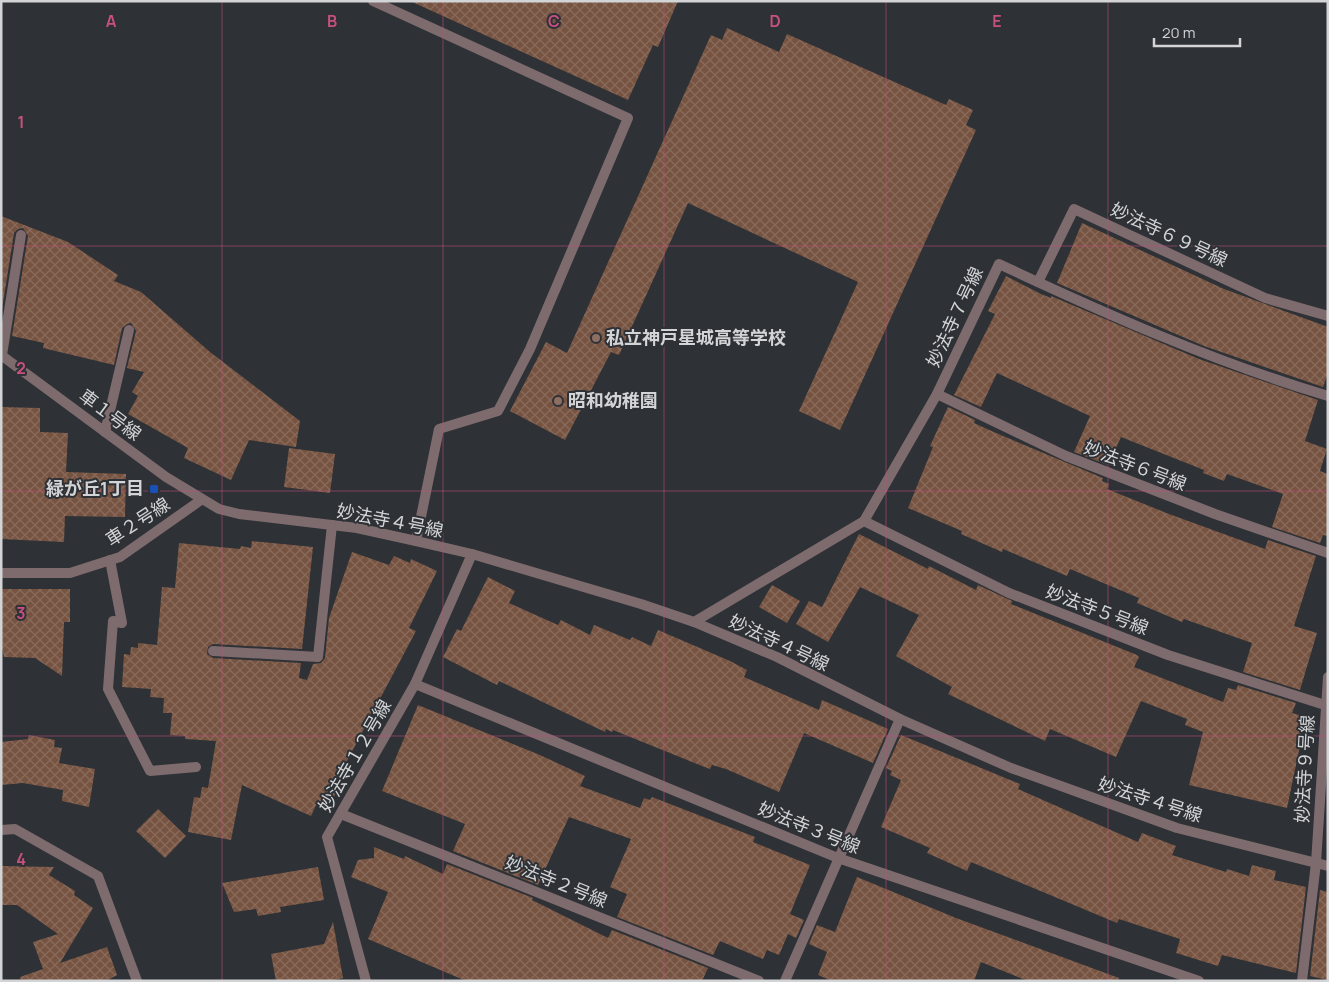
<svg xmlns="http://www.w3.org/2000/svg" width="1329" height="982" font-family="Manrope,'Noto Sans JP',sans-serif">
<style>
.building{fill:url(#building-cross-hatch)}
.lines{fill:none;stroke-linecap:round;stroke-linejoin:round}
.service{stroke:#7e6b6e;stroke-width:10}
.minor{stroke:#7e6b6e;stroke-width:10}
.tertiary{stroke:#7e6b6e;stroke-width:10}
.grid{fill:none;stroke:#c75080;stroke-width:1;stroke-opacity:0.55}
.education-dot{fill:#8d6e63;stroke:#2e3135;stroke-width:2}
.transit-dot{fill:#1a4fb4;stroke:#2e3135;stroke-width:2}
.labels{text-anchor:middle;stroke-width:4;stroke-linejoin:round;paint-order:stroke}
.street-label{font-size:18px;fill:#d2d4d6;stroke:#2e3135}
.poi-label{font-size:18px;font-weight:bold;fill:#d2d4d6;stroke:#2e3135;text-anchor:start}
.grid-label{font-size:16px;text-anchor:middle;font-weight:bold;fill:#c75080;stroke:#2e3135;stroke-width:4;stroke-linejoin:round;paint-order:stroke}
</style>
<defs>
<pattern id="building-cross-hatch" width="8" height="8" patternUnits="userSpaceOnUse" patternTransform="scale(1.25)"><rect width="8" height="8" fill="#775341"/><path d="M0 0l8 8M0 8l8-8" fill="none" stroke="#896b5c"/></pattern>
</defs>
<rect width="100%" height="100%" fill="#2e3135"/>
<g class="building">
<path d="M410,1H678L658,47L653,45L628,100Z"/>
<path d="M727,28L779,52L787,34L946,105L949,99L973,110L966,125L976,130L840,430L799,411L858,282L688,203L619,355L611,352L565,440L510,411L546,342L567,353L711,35L722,40Z"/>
<path d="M1,216L68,242L118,275L114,281L141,292L210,352L300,421L296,447L249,440L231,480L184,458L188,448L128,414L138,396L132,392L144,372L127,368L136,331L131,323L127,324L122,328L114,365L43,348L44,343L12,336L28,236L23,228L18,229L14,233L1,316Z"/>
<path d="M1082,223L1224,289L1328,327V373L1323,387L1204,346L1057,283Z"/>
<path d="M1006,276L1041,294L1051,298V296L1199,359L1318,400L1305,441L1327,449L1320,471L1328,474V536L1323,535L1320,543L1272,527L1283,494L1227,474L1224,481L1203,473L1204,470L1121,437L1108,465L1074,452L1090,416L997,373L981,407L954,395L995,314L988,311Z"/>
<path d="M1,407L40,408V432L68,433L66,472L126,474L125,517L65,516L64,542L1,539Z"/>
<path d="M948,407L975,420L974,423L996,433L1103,478L1102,481L1109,484L1107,489L1169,514L1265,549L1268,540L1316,556L1294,626L1317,633L1300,690L1243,672L1252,643L1184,619L1182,622L1137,603L1139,598L1070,569L1067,576L1003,549L1002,552L961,534L962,531L908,508L933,447L930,446Z"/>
<path d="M289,448L335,454L330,493L284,487Z"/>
<path d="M859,534L928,569L929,566L976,590L978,585L1012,601L1011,604L1137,655L1139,657L1134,667L1223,702L1228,688L1236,690L1238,685L1296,703L1292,713L1306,717L1287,808L1189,785L1203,732L1185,725L1187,719L1141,701L1116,757L1050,729L1045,741L948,694L952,687L896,656L919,615L860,587L828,642L796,624L809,601L822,607Z"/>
<path d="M252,541L313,547L302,649L213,644L208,647L207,654L213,658L301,663L299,678L307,680L313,664L321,663L325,658L329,618L352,552L389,565L394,556L410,563L411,559L437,571L409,628L416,631L339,776L342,778L329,808L317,803L311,816L242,785L231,840L188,832L194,797L200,798L202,787L208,788L216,741L185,739V736L170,735L172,713H163L164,698L150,697L151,689L122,687L124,654L130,655L131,647L138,648V643L157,645L162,587L175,588L179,543L240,549L241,546L251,548Z"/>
<path d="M488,577L515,591L509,603L558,625L561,620L590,635L594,625L630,640L632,637L651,646L658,630L730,661L747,670L744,677L819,710L822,700L888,729L873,763L804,733L779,792L726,769L712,765L710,769L702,766L613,730L612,732L606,729L605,732L499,681L497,685L443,657L457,629L461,631Z"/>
<path d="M772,585L800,601L787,623L759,607Z"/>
<path d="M1,589H70V622H64L62,676L35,658L4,657L1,644Z"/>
<path d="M418,705L540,755L585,776L580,786L640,808L644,798L650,800L652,797L755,837L753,842L810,865L790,914L804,920L796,938L788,934L779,955L767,950L763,959L720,941L713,955L617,917L627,894L610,887L631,839L569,817L538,885L453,851L465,824L382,791Z"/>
<path d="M29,735L55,740L54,747L62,748L59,763L95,769L89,807L62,801L63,790L23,783L1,785V742L28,739Z"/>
<path d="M901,735L1020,784L1018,789L1138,842L1142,833L1176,846L1172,855L1226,872L1227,869L1249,876L1252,865L1276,871L1274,880L1306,887L1296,973L1222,955L1218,966L1176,953L1180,939L1119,919L1117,923L971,862L967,871L927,853L930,848L881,827L901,780L890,775L892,771L886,768Z"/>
<path d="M158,809L186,836L165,858L136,831Z"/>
<path d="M374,847L404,859L405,856L443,874L447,864L533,898L532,900L608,938L612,930L708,968L702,981H466L368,939L388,892L351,877L358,860L374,858Z"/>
<path d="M1,866L54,867L49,875L75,891L74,895L93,908L60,963L107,947L117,975L106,981H21L20,977L43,969L33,942L58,934L17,905H1Z"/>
<path d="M318,867L324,900L280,907L281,912L258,916L256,909L234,912L222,883Z"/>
<path d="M857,877L956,918L1119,978L1118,981H1028L981,962L974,981H832L818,975L827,952L809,944L817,925L835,932Z"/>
<path d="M1320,890L1328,892V980L1310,976Z"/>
<path d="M333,922L343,978L331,981H276L271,954L324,944Z"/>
</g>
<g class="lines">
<path class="service" d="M373,1L628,118L530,349L498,411L439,429L416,541"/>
<g class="minor">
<path d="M1038,282L1074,209L1265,298L1328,316"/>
<path d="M2,355L21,235"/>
<path d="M937,394L1066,456L1215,514L1328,553"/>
<path d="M105,432L129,330"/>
<path d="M864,521L1009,593L1168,655L1328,706"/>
<path d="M110,560L122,623L113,621L108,689L150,771L196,767"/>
<path d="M1,573H70L120,557L201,500"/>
<path d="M694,622L864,521L937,394L999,264C1106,314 1214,362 1328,396"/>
<path d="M213,651L318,657L332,525"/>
<path d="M415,684L838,858L1199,981"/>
<path d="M341,814L759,981"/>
<path d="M1,830L15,829L98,876L137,981"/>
<path d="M366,981L327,837L415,684L472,554"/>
<path d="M785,981L900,719"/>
<path d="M1302,981L1316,863L1328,677"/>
</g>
<path class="tertiary" d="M1,355L166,477L219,509L239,514L357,528L416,541L472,554L641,604L694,622L777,657L900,719L1011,768L1177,828L1328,866"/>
</g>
<path class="grid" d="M222,1V981M443,1V981M664,1V981M886,1V981M1108,1V981M1,246H1328M1,491H1328M1,736H1328"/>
<g class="education-dot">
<circle cx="596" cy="338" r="5"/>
<circle cx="558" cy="401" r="5"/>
</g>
<rect class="transit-dot" x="149" y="484" width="10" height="10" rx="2.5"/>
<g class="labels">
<g class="street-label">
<text transform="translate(1169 235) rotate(25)" y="6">妙法寺６９号線</text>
<text transform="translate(955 317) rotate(-65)" y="6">妙法寺７号線</text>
<text transform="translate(110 415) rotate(37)" y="6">車１号線</text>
<text transform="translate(1135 466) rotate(21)" y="6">妙法寺６号線</text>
<text transform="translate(390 521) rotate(11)" y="6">妙法寺４号線</text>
<text transform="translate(138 522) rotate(-33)" y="6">車２号線</text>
<text transform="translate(1097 610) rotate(21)" y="6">妙法寺５号線</text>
<text transform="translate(779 643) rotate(25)" y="6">妙法寺４号線</text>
<text transform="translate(355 756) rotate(-60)" y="6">妙法寺１２号線</text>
<text transform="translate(1305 769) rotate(-87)" y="6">妙法寺９号線</text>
<text transform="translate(1150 800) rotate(18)" y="6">妙法寺４号線</text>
<text transform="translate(809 828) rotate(22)" y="6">妙法寺３号線</text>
<text transform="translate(556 882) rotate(22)" y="6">妙法寺２号線</text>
</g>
<g class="poi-label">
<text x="606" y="344">私立神戸星城高等学校</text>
<text x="568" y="407">昭和幼稚園</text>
<text x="144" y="495" text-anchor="end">緑が丘1丁目</text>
</g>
</g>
<g class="grid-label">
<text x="111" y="27">A</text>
<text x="332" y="27">B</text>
<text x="554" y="27">C</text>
<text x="775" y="27">D</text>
<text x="997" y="27">E</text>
<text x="21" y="128">1</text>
<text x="21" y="374">2</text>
<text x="21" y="619">3</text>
<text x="21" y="865">4</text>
</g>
<rect width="1329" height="982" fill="none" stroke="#d2d4d6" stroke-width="5"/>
<path d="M1154 38v8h86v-8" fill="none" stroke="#d2d4d6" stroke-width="2.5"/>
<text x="1162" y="38" font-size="15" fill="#d2d4d6" stroke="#2e3135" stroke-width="4" paint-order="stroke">20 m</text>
</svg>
